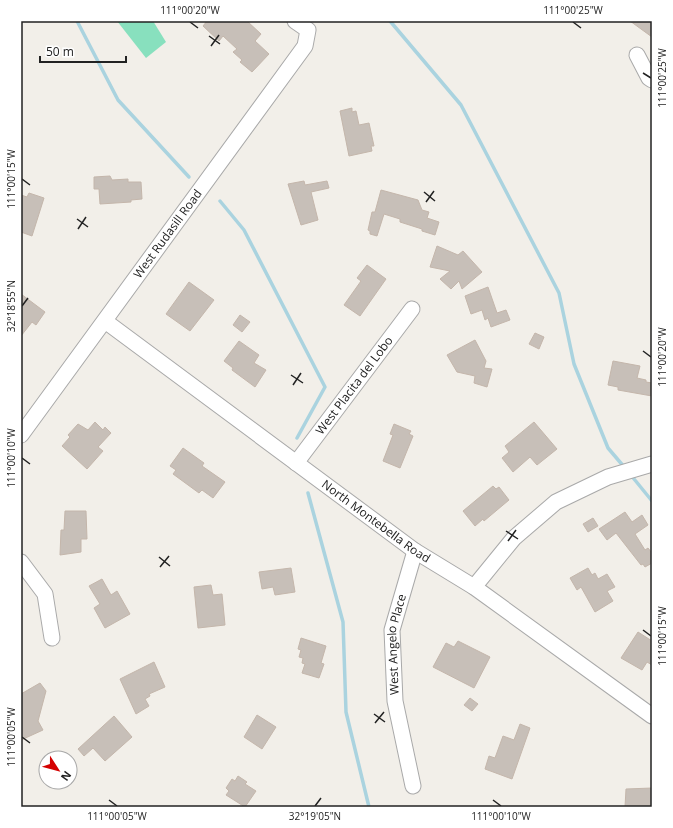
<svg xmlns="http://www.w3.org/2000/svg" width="673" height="828" font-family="'Open Sans',sans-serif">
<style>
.pitch{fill:#88e0be}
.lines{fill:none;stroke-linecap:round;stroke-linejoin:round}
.stream{stroke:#aad3df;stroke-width:3.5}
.building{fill:#c7bfb8;stroke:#c4b6ab}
.minor-casing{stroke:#a9a9a9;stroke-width:17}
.minor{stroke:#fff;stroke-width:15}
.ticks{fill:none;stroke:#222;stroke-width:1.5}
.labels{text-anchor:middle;stroke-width:3;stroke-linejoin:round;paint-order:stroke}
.street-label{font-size:12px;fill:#222;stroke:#fff}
.neatline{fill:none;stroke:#222;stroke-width:1.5}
.ticks-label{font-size:10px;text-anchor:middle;fill:#222}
</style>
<rect width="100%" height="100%" fill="#f2efe9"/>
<path class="pitch" d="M117,21H153L166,42L146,58Z"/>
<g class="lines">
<g class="stream">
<path d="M77,21L118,100L189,177"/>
<path d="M390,21L461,105L559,293L574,364L608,448L625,468"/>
<path d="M220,201L244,230L325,387L297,438"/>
<path d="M630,474L652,501"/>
<path d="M308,493L343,622L346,712L369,807"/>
</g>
</g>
<g class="building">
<path d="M207,21H247L261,34L255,41L269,54L252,72L240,62L242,60L233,52L237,49L223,36L219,41L203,26Z"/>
<path d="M630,21H652V37Z"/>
<path d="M352,108V112L356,111L359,125L369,123L374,146H371L372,151L349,156L340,111Z"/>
<path d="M110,176L112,180L128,179V182H141L142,199L131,200V202L100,204L99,189H94V177Z"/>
<path d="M304,181L305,185L327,181L329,188L311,192L318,220L301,225L288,184Z"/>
<path d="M381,190L418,200L422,210L429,212L427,218L439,222L435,235L422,231V229L400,222V219L384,214L377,236L370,234V231L368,230L372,212H375Z"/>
<path d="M29,193L44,198L32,236L21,232V195L27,197Z"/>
<path d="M437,246L458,255L463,251L482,272L462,289L459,281L451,289L440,279L450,271L430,267Z"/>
<path d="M367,265L386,279L360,316L344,305L361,281L357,278Z"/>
<path d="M189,282L214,300L190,331L166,314Z"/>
<path d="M488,287L497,313L506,310L510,320L491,327L488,318L485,320L482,310L471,314L465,296Z"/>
<path d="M21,294L45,312L36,325L32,322L21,336Z"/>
<path d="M240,315L250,322L242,332L233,325Z"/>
<path d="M535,333L544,337L539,349L529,344Z"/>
<path d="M475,340L486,361L484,368L492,369L487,387L474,383L475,376L457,372L447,355Z"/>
<path d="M239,341L259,355L254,363L266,370L255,387L232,370L233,368L224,361Z"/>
<path d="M613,361L640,366L637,378L646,380V382L652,383V396L618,390V387L608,385Z"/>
<path d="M95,422L103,430L105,427L111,433L98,447L103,451L87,469L62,446L70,437L68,435L78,424L88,430Z"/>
<path d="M534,422L557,449L537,465L530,457L513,472L502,458L509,452L505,446Z"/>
<path d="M394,424L411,431L409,434L413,436L400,468L383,461L393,435L390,434Z"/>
<path d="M183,448L204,463L202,466L225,482L213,498L202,490L199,493L173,474L176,470L170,466Z"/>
<path d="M493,486L496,489L499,487L509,500L484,521L483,519L475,526L463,511Z"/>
<path d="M65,511H86L87,539H81V552L60,555L61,530H64Z"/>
<path d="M625,512L632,522L642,515L648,525L635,534L645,550L648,548L652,553V563L645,567L643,564L641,565L616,533L607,540L599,529Z"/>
<path d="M593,518L598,526L588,532L583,524Z"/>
<path d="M291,568L295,592L275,595L273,587L262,589L259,572Z"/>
<path d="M588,568L592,575L595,573L598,579L607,574L615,587L607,591L613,601L595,612L581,587L577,590L570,578Z"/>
<path d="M102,579L111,595L117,591L130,614L105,628L94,608L100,604L89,586Z"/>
<path d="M211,585L213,595L222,594L225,625L198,628L194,587Z"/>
<path d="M638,632L652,641V665L647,662L642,670L621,658Z"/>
<path d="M301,638L326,646L321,663L324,664L319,678L302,673L305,664L302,663L303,658L299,657L301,650L298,649Z"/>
<path d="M458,641L490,657L474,688L433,667L446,643L454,647Z"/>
<path d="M154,662L165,687L149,694L150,696L145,699L149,706L136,714L120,679Z"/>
<path d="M40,683L46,691L38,721L43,730L21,740V694Z"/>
<path d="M470,698L478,704L472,711L464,705Z"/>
<path d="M257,715L276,727L262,749L244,737Z"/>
<path d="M114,716L132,737L105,761L93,748L84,756L78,749Z"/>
<path d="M520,724L530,728L512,779L485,769L489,756L495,758L503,736L514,740Z"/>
<path d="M238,776L247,782L245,784L256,791L245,807L226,795L229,791L226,788L232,779L235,781Z"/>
<path d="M652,788V807H625L626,789Z"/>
</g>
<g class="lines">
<g class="minor-casing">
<g id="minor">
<path d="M637,55L649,78L652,80"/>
<path id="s1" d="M105,321L415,551L474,587L652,716"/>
<path id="s2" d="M21,435L305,46L308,30L295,21"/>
<path id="s3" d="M296,463L412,309"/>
<path d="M21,562L45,594L52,638"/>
<path d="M474,587L514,538L556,502L608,477L652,464"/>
<path id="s4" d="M413,786L395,701L392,630L415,551"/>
</g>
</g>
<use href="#minor" class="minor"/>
</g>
<path class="ticks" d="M190,22L198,28M573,22L581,28M209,36L220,44M211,46L219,35M643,73L651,78M22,179L30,185M424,192L435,201M426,202L434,191M77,219L88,227M78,229L86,217M22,306L28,298M643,351L651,357M291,375L303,383M293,385L301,373M22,458L30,464M506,531L518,539M508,541L516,530M159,557L170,566M160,567L169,556M643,630L651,636M374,714L385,722M375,723L384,712M22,737L30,743M109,800L117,806M493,800L501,806M315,806L321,798"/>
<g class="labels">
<g class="street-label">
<text dy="4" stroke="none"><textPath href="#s2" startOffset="249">West Rudasill Road</textPath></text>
<text dy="4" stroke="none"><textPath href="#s3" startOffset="97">West Placita del Lobo</textPath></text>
<text dy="4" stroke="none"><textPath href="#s1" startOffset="337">North Montebella Road</textPath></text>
<text dy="4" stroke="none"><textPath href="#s4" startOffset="144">West Angelo Place</textPath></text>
</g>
</g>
<rect width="673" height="828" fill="none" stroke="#ffffff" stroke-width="44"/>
<g transform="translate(58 770) rotate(126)"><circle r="19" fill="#ffffff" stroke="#a7a7a7"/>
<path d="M0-3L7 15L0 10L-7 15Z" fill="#d40000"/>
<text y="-6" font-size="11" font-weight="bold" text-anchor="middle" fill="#222222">N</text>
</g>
<path d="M40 56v6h86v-6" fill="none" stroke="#222222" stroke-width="2"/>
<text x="46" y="56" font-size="12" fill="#222222" stroke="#ffffff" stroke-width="3" paint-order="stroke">50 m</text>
<rect x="22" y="22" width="629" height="784" class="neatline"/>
<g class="ticks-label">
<text x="190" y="14">111°00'20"W</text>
<text x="573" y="14">111°00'25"W</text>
<text transform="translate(662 78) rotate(-90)" y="4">111°00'25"W</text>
<text transform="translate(11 179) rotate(-90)" y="4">111°00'15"W</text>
<text transform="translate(11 306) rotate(-90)" y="4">32°18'55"N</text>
<text transform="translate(662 357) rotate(-90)" y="4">111°00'20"W</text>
<text transform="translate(11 458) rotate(-90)" y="4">111°00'10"W</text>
<text transform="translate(662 636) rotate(-90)" y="4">111°00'15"W</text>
<text transform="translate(11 737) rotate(-90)" y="4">111°00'05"W</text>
<text x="117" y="820">111°00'05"W</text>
<text x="315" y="820">32°19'05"N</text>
<text x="501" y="820">111°00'10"W</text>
</g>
</svg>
